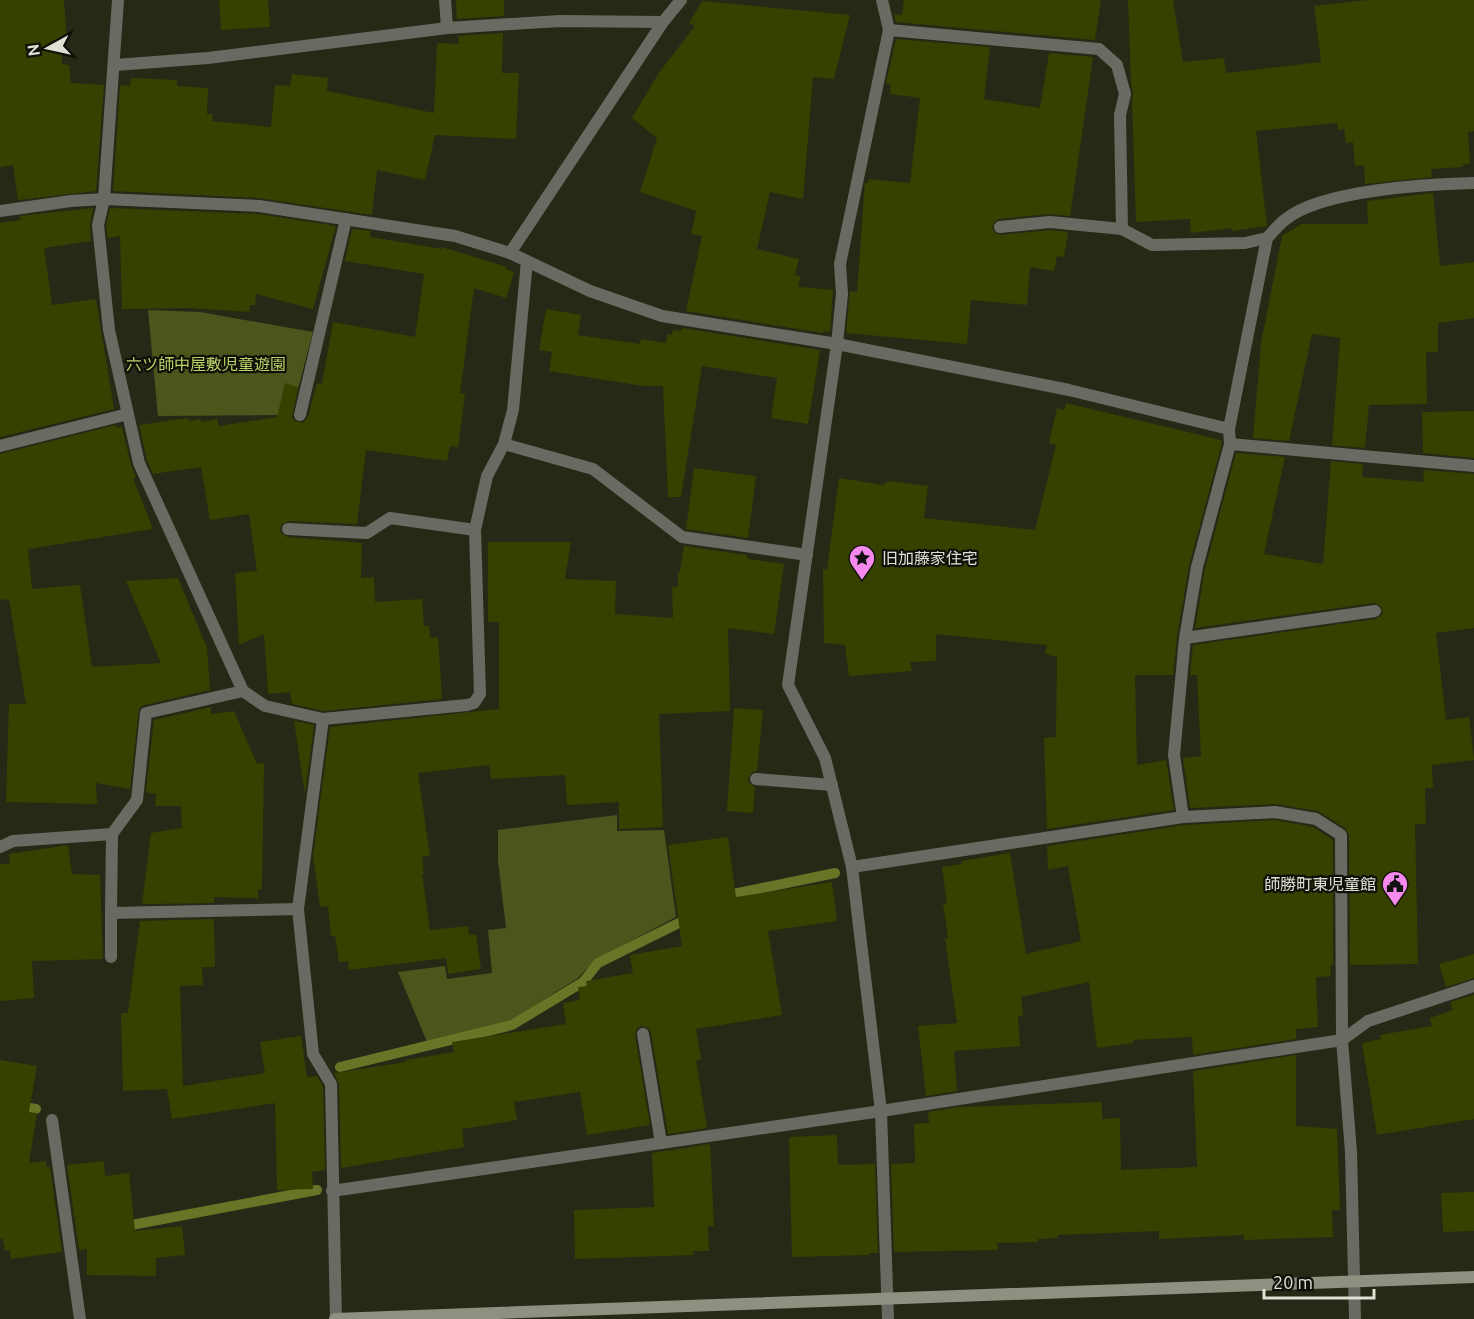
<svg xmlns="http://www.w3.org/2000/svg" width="1474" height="1319" font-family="Ubuntu,'Noto Sans JP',sans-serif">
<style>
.green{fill:#4a561c}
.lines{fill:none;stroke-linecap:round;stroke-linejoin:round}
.stream{stroke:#667526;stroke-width:10}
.building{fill:#364100}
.lane{stroke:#686b61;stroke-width:12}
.street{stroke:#686b61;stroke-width:12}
.secondary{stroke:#8d9181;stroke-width:12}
.labels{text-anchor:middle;stroke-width:4.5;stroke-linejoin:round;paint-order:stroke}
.park-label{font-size:16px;fill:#b9d066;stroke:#0f1108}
.poi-label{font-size:16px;fill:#dee2d5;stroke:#0f1108;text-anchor:start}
</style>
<rect width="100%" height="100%" fill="#252916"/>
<g class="green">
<path d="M148,310L200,312L313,332L291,415L158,416Z"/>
<path d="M617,815V831L664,830L676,917L595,960L578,978L510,1021L427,1042L398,972L445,966L447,979L492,973L488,930L506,928L498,861V830Z"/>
</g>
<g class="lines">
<g class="stream">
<path d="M724,896L835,873"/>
<path d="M340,1067L512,1025L583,982L598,963L691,917"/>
<path d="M0,1103L36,1109"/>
<path d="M121,1227L317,1190"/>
</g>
</g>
<g class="building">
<path d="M0,0H64L67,41H62V64L69,65L71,83L104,85L96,191L18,200L13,165L0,167Z"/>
<path d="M219,0H268L270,27L221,30Z"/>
<path d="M456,0H504V16L457,19Z"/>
<path d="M904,0H1101L1095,40L896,22L894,14L902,15Z"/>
<path d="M1128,0H1173L1183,62L1224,58L1226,73L1321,62L1314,6L1368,0H1474V131L1468,132L1470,164H1463V167L1431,169L1432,177L1365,184L1364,165L1355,166L1353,142L1346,143L1344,129L1338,130L1337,123L1256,131L1267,226L1232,231V228L1191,233L1190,219L1136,222L1132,101L1133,92L1131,85Z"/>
<path d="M702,1L850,15L834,79L813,77L803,199L770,192L757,249L799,259L795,275L801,276L798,287L833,290L830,332L823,331V333L686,311L702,236L691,234L696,211L640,192L657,138L632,118L658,74L695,26L689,23Z"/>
<path d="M503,33L502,73H519L516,139L435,135L425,180L377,170L372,215L259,198L113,191L120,85L130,86L131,78L177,80V86L208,88L207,114H213L212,121L271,127L275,85L290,86L292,74L328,78L327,91L434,113L437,43L459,44L458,36Z"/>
<path d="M896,39L990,47L984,99L1040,108L1049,53L1093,57L1070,216L1049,214L999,219L995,221L992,227L994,232L1000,235L1050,230L1068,232L1064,257L1057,256L1054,271L1030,267L1027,305L971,300L967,344L846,333L850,291L857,292L865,183H868L869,179L910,183L920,98L890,94L891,85L886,84Z"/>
<path d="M1433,193L1440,266L1474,262V318L1438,323V352H1426L1427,404L1369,405L1365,448L1332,445L1340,338L1312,334L1289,441L1253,438L1261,343L1282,236L1301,224H1368L1367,201Z"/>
<path d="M93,208L90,224L91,241L44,248L52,305L96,299L114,409L0,437V223L21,220L20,216Z"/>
<path d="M110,208L258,214L336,226L313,309L256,294L255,305H250L249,312L190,308L122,309L120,236L108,238L106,226Z"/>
<path d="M352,229L371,231L370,237L442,249V247L507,267L506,269L514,272L506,298L474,288L460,393L465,394L458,447L450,446L447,461L366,450L357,524L288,521L281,525L280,532L287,537L362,543L361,578L374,577L375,602L422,599L424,626H429L430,638L438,637L442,699L324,711L292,704L290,692L268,694L264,634L239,645L235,573L257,571L249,514L210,520L201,467L153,474L147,460L139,425L188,418L189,421L201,419V422L217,419L219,426L277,417L285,383L298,387L292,417L295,421L303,423L308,417L317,383L322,384L333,322L415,337L424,274L345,261Z"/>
<path d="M546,309L581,315L578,335L640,344L641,339L666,343L667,334L672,335L673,330L681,331L682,328L820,350L808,424L771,418L777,378L702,366L681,497H668L663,386H643L549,371L552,352L539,350Z"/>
<path d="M1066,403L1221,440L1222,443L1189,566L1177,637L1173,675H1135L1137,765L1166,760L1174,810L1047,829L1044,738L1056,737L1057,657L1045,654L1047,645L936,634V661L910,662L912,671L849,676L845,645L824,643L823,569L827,570L839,478L883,485L888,481L928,486L924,518L1035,530L1056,445L1049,443L1057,408L1064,410Z"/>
<path d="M1474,411V458L1423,453L1422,412Z"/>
<path d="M116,425V428L122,427L131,465L136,477L133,478L153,529L28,549L32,589L80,585L92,667L161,663L126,581L178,578L207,648L210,690L144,705L139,708L130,789L96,783L97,804L6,802L9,704H26L9,599L0,600V454Z"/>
<path d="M1236,453L1285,457L1264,554L1323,564L1331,461L1363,464L1362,477L1424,482L1423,470L1474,474V628L1436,633L1446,720L1469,717L1474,760L1432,765L1433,788H1425L1426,824H1415L1418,964L1350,965L1349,835L1345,828L1318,811L1276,804L1190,808L1183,758L1201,756L1197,675H1190L1193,645L1376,619L1383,614L1381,606L1374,603L1195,628L1205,569Z"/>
<path d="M694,468L756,476L748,538L686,529Z"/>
<path d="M488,542H571L565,579L616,581L615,614L673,618L672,587L678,586V572H680L684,546L746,555L748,559L784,564L774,634L728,628L730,711L659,714L663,827L619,829V802L567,805L565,775L491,779L489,765L418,773L430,856L422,857L424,874H422L430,930L468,926L469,935L476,934L481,969L448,974L446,958L349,970L348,961L339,962L335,936H331L328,906L320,907L313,856L330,727L499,709V622H488Z"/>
<path d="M211,707V714L234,711L257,764L264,763L262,889H258V898L214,897V903L142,904L151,833L182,828L181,806H155L156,794L146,792L154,720Z"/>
<path d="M734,708L763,710L757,771L752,772L748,778L749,783L755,787L753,813L727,811Z"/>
<path d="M294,721L314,725L305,795Z"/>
<path d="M1275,820L1313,827L1333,840V965H1330L1331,976L1316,977L1318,1027L1296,1029V1039L1193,1055L1192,1037L1133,1040V1043L1097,1048L1089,982L1021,997L1023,1015L1018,1016L1020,1046L954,1051L957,1091L926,1096L918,1026L957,1023L945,938H948L943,904H947L942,867L962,864L961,861L1010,853L1026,954L1081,941L1068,866L1048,870L1047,846L1184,825Z"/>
<path d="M728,837L736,897L832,882L837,921L768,931L782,1015L696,1029L701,1059L696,1060L707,1128L668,1134L651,1033L649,1028L642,1026L637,1028L635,1035L650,1125L587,1135L580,1092L514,1102L517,1120L462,1129L464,1147L341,1168L339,1084L334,1073L406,1062V1060L454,1052L452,1042L566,1024L563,1003L580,1000L578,987L587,986L586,981L633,973L630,955L682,946L668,845Z"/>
<path d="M68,845L72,874L100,875L103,959L32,961L34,998L0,1001V864H10L9,854Z"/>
<path d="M214,919L215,967H202L203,985L180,986L183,1086L265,1073L260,1042L301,1036L307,1077L317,1076L323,1086L325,1170L312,1172L313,1189L277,1190L275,1103L172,1119L167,1089L123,1091L121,1013H128L140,921Z"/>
<path d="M1474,954V978L1446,987L1439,964Z"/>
<path d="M1474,995V1119L1377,1135L1362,1043L1381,1039L1380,1035L1432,1026L1430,1018L1453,1010L1450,1002Z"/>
<path d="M1296,1055V1126L1337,1129L1340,1210H1332L1333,1237L1244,1240V1235L1159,1239V1231L1058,1235V1238L1038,1239V1242L997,1243L998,1250L894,1252L891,1164L915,1163L914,1124L929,1123L928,1112L959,1107L1102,1102V1119L1120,1118L1121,1170L1197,1167L1193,1071Z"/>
<path d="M0,1060L37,1066L29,1112L37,1113L29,1163L46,1161V1167H50L62,1252L11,1259L10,1250L5,1251L3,1239H0Z"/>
<path d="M837,1135L838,1165L875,1164L878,1253H869V1255L792,1257L789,1137Z"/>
<path d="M710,1144L714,1226H708L709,1251H693L694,1255L575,1259L574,1210L654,1207L652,1153Z"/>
<path d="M104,1161L105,1176L129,1173L135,1231L182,1226L185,1255L156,1258V1276L87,1275V1249L79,1250L67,1165Z"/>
<path d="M1474,1192V1231L1443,1232L1441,1193Z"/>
</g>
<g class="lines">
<g class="lane">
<path d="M445,0L447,28"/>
<path d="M1000,227L1050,222L1122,229"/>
<path d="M300,415L346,219"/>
<path d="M288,529L367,533L390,518L475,530"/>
<path d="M1185,638L1375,611"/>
<path d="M756,779L832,785"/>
<path d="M111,957V913"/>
<path d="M643,1034L661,1143"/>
<path d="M52,1120L80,1319"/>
</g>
<g class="street">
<path d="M118,0L104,199L98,225L109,330L139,463L243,691L265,706L323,719L467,705L474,703L480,694L475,530L487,476L504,444L513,410L527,261"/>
<path d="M882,0L889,30L840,264L842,294L837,344L788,685L825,758L852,867L881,1111L888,1319"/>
<path d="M889,30L1099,49L1117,65L1125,94L1120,115L1122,229L1152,245L1245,243L1267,238"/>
<path d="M115,65L208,58L447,28L560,21L663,22"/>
<path d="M0,211L71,201L104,199L259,206L455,236L510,253L590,291L662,316L837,344L1069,390L1229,429L1230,444L1197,567L1185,638L1174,755L1183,817"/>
<path d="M510,253L663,22L681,0"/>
<path d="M1229,429L1267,238C1273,232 1279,224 1286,219C1322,190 1428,184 1474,183"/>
<path d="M504,444L593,469L682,537L807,555"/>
<path d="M1230,444L1474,466"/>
<path d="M0,446L128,414"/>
<path d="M243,691L146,713L137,800L112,834L111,913L298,909"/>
<path d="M323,719L298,909L313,1054L331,1084L336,1319"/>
<path d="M0,847L13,841L112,834"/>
<path d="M852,867L1183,817L1275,812L1316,819L1341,835L1342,1040L1351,1152L1355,1319"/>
<path d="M332,1191L881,1111L1342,1040L1368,1021L1474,986"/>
</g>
<path class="secondary" d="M335,1319L1474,1277"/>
</g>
<defs>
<g id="sight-pin" transform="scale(1.35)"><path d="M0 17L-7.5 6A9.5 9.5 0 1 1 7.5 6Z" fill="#f589ee" stroke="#0f1108"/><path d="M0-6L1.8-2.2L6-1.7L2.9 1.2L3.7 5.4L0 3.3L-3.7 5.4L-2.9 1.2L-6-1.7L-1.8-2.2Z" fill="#111"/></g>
<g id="civic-pin" transform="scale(1.35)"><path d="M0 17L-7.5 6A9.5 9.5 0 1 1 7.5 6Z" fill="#f589ee" stroke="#0f1108"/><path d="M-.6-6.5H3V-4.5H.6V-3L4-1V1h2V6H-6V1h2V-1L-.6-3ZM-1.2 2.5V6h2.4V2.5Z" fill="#111"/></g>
</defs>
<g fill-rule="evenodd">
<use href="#sight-pin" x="862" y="558"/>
<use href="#civic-pin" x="1395" y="884"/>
</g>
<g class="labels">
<g class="park-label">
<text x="206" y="370">六ツ師中屋敷児童遊園</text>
</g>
<g class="poi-label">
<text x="882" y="564">旧加藤家住宅</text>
<text x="1376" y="890" text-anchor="end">師勝町東児童館</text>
</g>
</g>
<g transform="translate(48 48) rotate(262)" stroke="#0f1108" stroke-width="4.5" paint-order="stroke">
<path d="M0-4.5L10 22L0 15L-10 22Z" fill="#dee2d5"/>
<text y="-9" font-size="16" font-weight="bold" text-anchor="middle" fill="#dee2d5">N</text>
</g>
<path d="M1264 1289v9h110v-9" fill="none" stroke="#dee2d5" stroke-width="3"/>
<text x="1273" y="1289" font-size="18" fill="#dee2d5" stroke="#0f1108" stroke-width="4.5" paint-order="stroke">20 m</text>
</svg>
